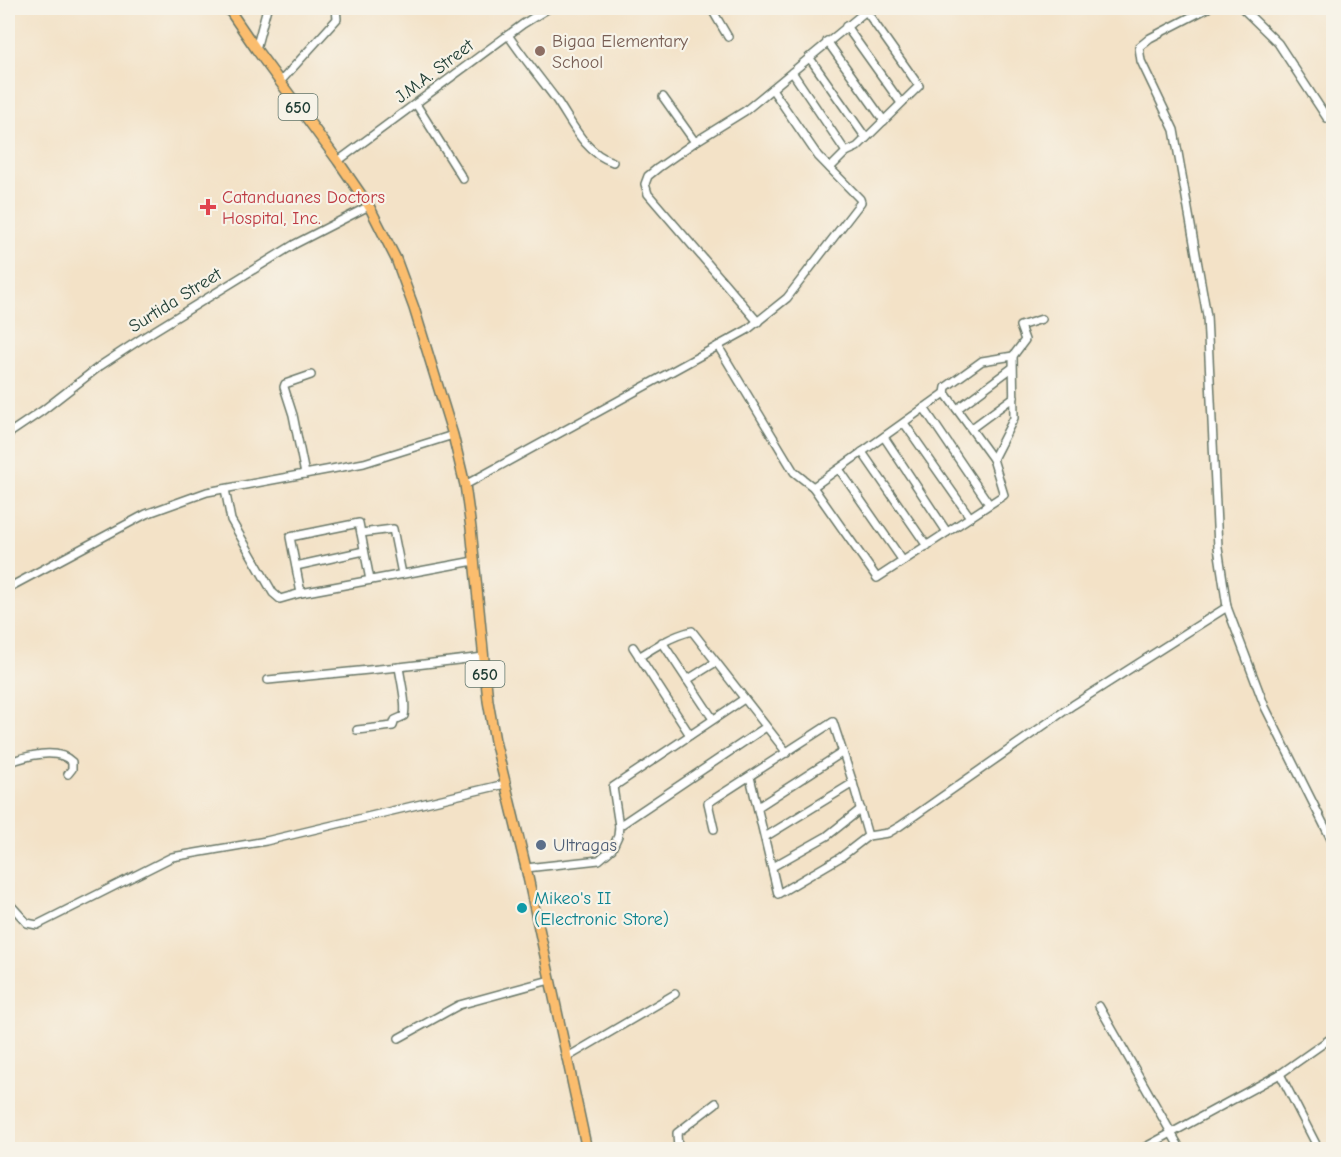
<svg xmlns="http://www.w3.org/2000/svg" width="1341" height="1157" font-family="'Comic Neue',sans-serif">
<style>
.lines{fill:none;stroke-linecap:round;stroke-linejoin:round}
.minor-casing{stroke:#697767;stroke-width:10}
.major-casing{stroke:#697767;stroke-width:12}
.minor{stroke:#fff;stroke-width:7}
.major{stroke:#fbbd6e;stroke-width:9}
.education-dot{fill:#8d6e63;stroke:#f7f3e8;stroke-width:2}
.health-dot{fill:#e0444e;stroke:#f7f3e8;stroke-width:2}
.service-dot{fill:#5c6f8a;stroke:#f7f3e8;stroke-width:2}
.culture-dot{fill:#0f9aa8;stroke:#f7f3e8;stroke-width:2}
.labels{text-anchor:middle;stroke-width:4.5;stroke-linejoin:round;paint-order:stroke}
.shield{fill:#f7f3e8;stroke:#60746a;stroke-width:1.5}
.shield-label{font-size:16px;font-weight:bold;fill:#1f3d34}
.education-label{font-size:18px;fill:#785e54;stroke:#f7f3e8;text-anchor:start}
.street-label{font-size:18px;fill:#1f3d34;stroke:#f7f3e8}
.health-label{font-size:18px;fill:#be3a42;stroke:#f7f3e8;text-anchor:start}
.service-label{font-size:18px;fill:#4e5e75;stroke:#f7f3e8;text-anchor:start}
.culture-label{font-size:18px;fill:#0d838f;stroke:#f7f3e8;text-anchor:start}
</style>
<rect width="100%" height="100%" fill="#f7f3e8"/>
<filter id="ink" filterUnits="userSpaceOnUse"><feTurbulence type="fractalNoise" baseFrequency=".0167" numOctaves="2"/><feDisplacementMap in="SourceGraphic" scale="12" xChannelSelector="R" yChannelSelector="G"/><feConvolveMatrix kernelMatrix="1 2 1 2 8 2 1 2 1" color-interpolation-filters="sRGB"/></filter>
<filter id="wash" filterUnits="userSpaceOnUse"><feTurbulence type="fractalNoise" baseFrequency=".008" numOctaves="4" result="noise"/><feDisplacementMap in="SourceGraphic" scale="24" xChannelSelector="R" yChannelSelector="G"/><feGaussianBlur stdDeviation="1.35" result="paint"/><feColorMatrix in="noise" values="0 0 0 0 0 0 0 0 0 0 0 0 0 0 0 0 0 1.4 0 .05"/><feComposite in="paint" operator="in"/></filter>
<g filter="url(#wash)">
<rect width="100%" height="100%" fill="#f3e2c7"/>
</g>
<g filter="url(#ink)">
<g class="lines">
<g class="minor-casing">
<g id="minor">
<path d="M711,8L728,37"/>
<path d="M1208,8L1150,38L1139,47L1141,61L1174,130L1207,316L1218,547L1227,607L1265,707L1334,845"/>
<path d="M1242,8L1278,43L1327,118"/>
<path d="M846,26L901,103"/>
<path d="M508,35C523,57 539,77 555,98C572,122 583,152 613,162"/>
<path d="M827,41L884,121"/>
<path d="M256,49L267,8"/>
<path d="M809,57L866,138"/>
<path d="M280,82L337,19L336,8"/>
<path d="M663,97L695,142"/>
<path d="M416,104L463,179"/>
<path d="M338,161L523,24L549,8"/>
<path d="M830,168L846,152"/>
<path d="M758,322L648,194L645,184L648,176L658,168L695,142L745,111L866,11L919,86L857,147L846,152L792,72"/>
<path d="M718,346L794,472L813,487L877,578L1004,495L993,459L945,393"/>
<path d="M924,408L989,504"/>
<path d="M957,409L1012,368"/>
<path d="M904,423L970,517"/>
<path d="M972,428L1014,397"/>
<path d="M8,434L42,411L100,366L144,337L295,244L369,206"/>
<path d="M884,437L947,532"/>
<path d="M862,452L927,546"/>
<path d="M993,459L1014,418L1013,356L1025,340L1020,326L1042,319"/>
<path d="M839,469L903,561"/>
<path d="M305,474L293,415L284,387L285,384L311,375"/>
<path d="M465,485L747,330L787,298L861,202L860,199L818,156L772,89"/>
<path d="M813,487L945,393L946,387L982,361L1013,356"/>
<path d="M225,489L231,520L273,593L280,599L301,593L474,561"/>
<path d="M361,533L393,529L402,574"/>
<path d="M296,566L364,551"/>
<path d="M8,588L146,514L207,492L364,463L453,435"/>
<path d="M301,593L290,537L359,523L370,580"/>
<path d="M662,642L713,719"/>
<path d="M633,647L690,735"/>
<path d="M639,657C656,646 672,636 692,631L787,753"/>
<path d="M268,680L399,667L484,657"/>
<path d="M687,680L716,662"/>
<path d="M357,730L393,726L395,720L404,716C407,703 401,682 399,667"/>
<path d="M8,763C25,756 58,747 72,762V769L68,774"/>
<path d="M758,807L843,752"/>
<path d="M619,826L766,727"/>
<path d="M714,829L708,803L833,722L853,783L868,836L841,857L778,894L750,777"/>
<path d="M868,836L888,833L900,826L1073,705L1227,607"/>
<path d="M765,837L853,783"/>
<path d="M772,867L827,836L861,809"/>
<path d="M526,868L599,860L612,849L618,836L619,826L613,787L744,699"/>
<path d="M8,902L27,923L37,925L172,857L266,841L505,784"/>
<path d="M1099,1006L1181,1150"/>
<path d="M399,1038L459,1005L550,980"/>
<path d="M566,1058L675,994"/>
<path d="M1280,1074L1319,1150"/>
<path d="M678,1150L677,1133L716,1103"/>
<path d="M1140,1150L1280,1074L1334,1036"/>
</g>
</g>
<g class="major-casing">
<path id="major" d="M228,8L256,49L338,161L369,206L396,259L414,308L453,435L465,485L471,528L488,701L495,741L526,868L587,1150"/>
</g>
<use href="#minor" class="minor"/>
<use href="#major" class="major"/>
</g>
</g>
<circle class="education-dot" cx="540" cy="51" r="6"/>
<path class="health-dot" d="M205 198h6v6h6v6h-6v6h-6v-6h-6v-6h6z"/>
<circle class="service-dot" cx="541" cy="845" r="6"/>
<circle class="culture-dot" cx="522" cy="908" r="6"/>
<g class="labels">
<g class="shield">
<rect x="278.5" y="94" width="39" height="26" rx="4.5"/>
<rect x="465.5" y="661" width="39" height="26" rx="4.5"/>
</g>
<g class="shield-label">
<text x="298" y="113">650</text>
<text x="485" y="680">650</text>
</g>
<g class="education-label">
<text x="552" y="47">Bigaa Elementary<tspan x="552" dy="21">School</tspan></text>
</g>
<g class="street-label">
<text transform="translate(434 71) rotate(-37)" y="6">J.M.A. Street</text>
<text transform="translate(175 300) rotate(-32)" y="6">Surtida Street</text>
</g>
<g class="health-label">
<text x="222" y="203">Catanduanes Doctors<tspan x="222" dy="21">Hospital, Inc.</tspan></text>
</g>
<g class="service-label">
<text x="553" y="851">Ultragas</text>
</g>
<g class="culture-label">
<text x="534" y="904">Mikeo's II<tspan x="534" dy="21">(Electronic Store)</tspan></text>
</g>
</g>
<rect width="1341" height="1157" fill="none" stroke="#f7f3e8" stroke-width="30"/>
</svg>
